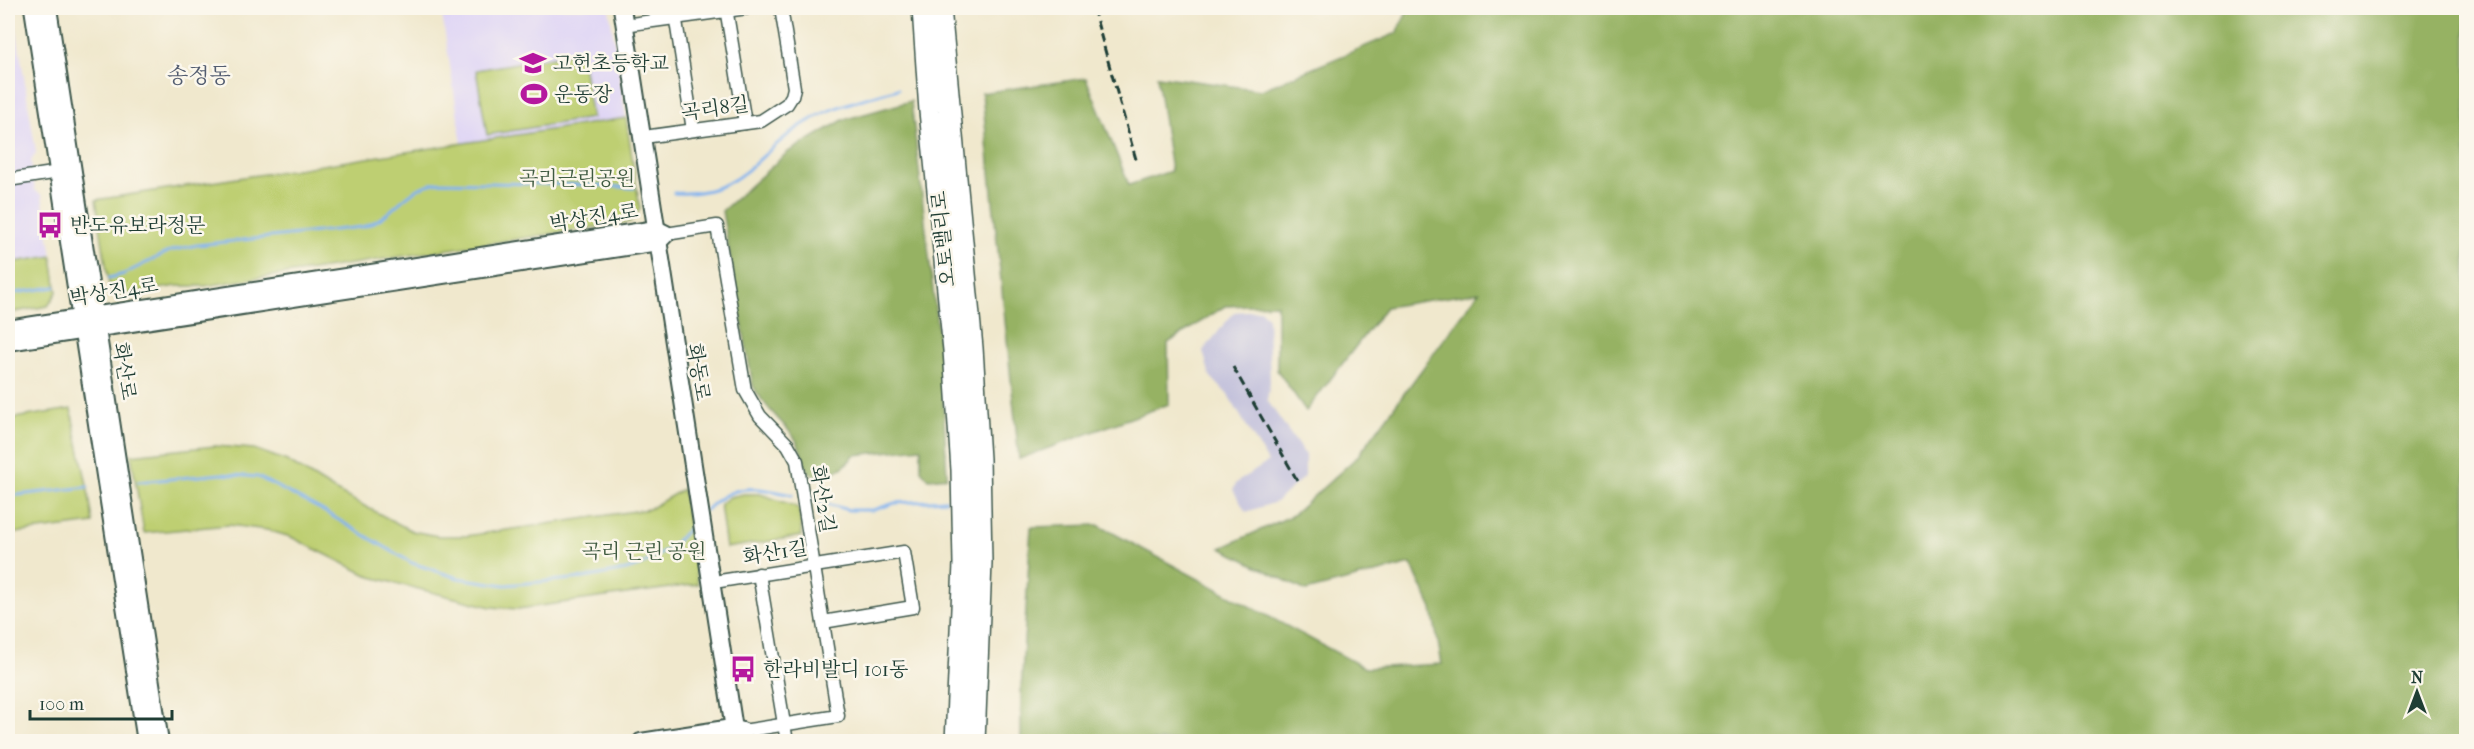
<svg xmlns="http://www.w3.org/2000/svg" width="2474" height="749" font-family="'IM FELL French Canon','Noto Serif KR',serif">
<style>
.built{fill:#dfd5f5}
.industrial{fill:#c3c1db}
.green{fill:#becf72;stroke:#6e8653;stroke-width:1.5}
.forest{fill:#96b264;stroke:#5a784c;stroke-width:1.5}
.lines{fill:none;stroke-linecap:round;stroke-linejoin:round}
.stream{stroke:#82b3ee;stroke-width:3}
.street-casing{stroke:#3e574b;stroke-width:15}
.secondary-casing{stroke:#3e574b;stroke-width:20}
.highway-casing{stroke:#3e574b;stroke-width:24}
.street{stroke:#fff;stroke-width:12}
.secondary{stroke:#fff;stroke-width:16}
.highway{stroke:#fff;stroke-width:21}
.rail{stroke:#1f3d34;stroke-width:3;stroke-dasharray:9 4.5;stroke-linecap:butt}
.labels{text-anchor:middle;stroke-width:5;stroke-linejoin:round;paint-order:stroke}
.poi-label{font-size:20px;fill:#1f3d34;stroke:#fbf7ec;text-anchor:start}
.street-label{font-size:20px;fill:#1f3d34;stroke:#fbf7ec}
.park-label{font-size:20px;fill:#3f5a40;stroke:#fbf7ec}
.quarter-label{font-size:22px;fill:#545e71;stroke:#fbf7ec}
</style>
<rect width="100%" height="100%" fill="#fbf7ec"/>
<filter id="ink" filterUnits="userSpaceOnUse"><feTurbulence type="fractalNoise" baseFrequency=".0167" numOctaves="2"/><feDisplacementMap in="SourceGraphic" scale="12" xChannelSelector="R" yChannelSelector="G"/><feConvolveMatrix kernelMatrix="1 2 1 2 8 2 1 2 1" color-interpolation-filters="sRGB"/></filter>
<filter id="wash" filterUnits="userSpaceOnUse"><feTurbulence type="fractalNoise" baseFrequency=".008" numOctaves="4" result="noise"/><feDisplacementMap in="SourceGraphic" scale="24" xChannelSelector="R" yChannelSelector="G"/><feGaussianBlur stdDeviation="1.35" result="paint"/><feColorMatrix in="noise" values="0 0 0 0 0 0 0 0 0 0 0 0 0 0 0 0 0 1.4 0 .05"/><feComposite in="paint" operator="in"/></filter>
<g filter="url(#wash)">
<rect width="100%" height="100%" fill="#f0e8cd"/>
<g class="built">
<path d="M8,8H13L36,153L31,161L35,190L42,195L52,256L8,263Z"/>
<path d="M441,8H609L626,118L462,144Z"/>
</g>
<path class="industrial" d="M1261,310L1268,318L1270,383L1267,400L1305,455V476L1276,502L1246,512L1233,490L1236,483L1268,462L1228,395L1210,376L1203,351L1234,312Z"/>
<g class="green">
<path d="M581,52L592,118L487,135L476,70Z"/>
<path d="M626,118L640,209L630,222L205,286H177L118,295L109,285L96,200Z"/>
<path d="M52,256L57,292L48,306L8,313V263Z"/>
<path d="M71,409C78,448 89,484 93,523L8,534V419Z"/>
<path d="M215,446L254,449L287,461L334,490L412,531L438,536H466L649,509L683,489L698,584L518,609L491,607L371,577L291,537L267,530L229,525L144,533L131,455Z"/>
<path d="M744,494H760L795,506L799,510L802,536L726,548L720,504L730,497Z"/>
</g>
<g class="forest">
<path d="M1409,8H2466V741H1021V692L1031,527L1098,525L1365,668L1442,664L1432,609L1411,564L1306,591L1221,548L1293,515L1358,456L1479,292L1386,307L1306,411L1277,370V304L1225,306L1168,343L1169,404L1019,459L982,93L1086,78L1129,185L1171,171L1157,76L1261,90L1397,33Z"/>
<path d="M911,101L941,359L947,477L929,479L921,470V448L854,455C846,466 842,469 829,474C800,485 807,454 794,437C780,419 764,407 753,386L722,211L788,152L843,120Z"/>
</g>
<g class="lines">
<g class="stream">
<path d="M674,193C744,197 754,153 807,122C835,105 867,98 898,89"/>
<path d="M109,278L124,274L170,251L197,245L362,227C396,217 402,187 440,182L594,185L634,188"/>
<path d="M8,294L55,287"/>
<path d="M138,482L221,474L258,477L320,509L412,563L458,578L505,585L584,578L626,570L641,565L669,549L695,522"/>
<path d="M8,496L88,487"/>
<path d="M813,500L849,510H873L895,503L946,500"/>
<path d="M706,510C734,482 756,487 792,495"/>
</g>
</g>
</g>
<g filter="url(#ink)">
<g class="lines">
<g class="street-casing">
<g id="street">
<path d="M674,8L693,130"/>
<path d="M726,8L745,123"/>
<path d="M624,25L747,8"/>
<path d="M651,136L761,121L787,104L792,96L794,88L781,8"/>
<path d="M8,180L59,172"/>
<path d="M666,234L717,226L745,390L760,416L788,445L797,461L838,716L743,731"/>
<path d="M759,574L787,742"/>
<path d="M720,581L904,552L913,607L823,622"/>
</g>
</g>
<g class="secondary-casing">
<g id="secondary">
<path d="M33,8L146,742"/>
<path d="M48,8L160,742"/>
<path d="M622,8L736,742"/>
<path d="M8,329L656,229L666,234L658,242L8,342"/>
<path d="M641,742L732,728L742,731"/>
</g>
</g>
<g class="highway-casing">
<g id="highway">
<path d="M923,8L930,111L954,350L962,470L964,564L956,742"/>
<path d="M940,8L972,348L979,459L981,562L974,742"/>
</g>
</g>
<use href="#street" class="street"/>
<use href="#secondary" class="secondary"/>
<use href="#highway" class="highway"/>
<g class="rail">
<path d="M1093,8L1137,163"/>
<path d="M1233,367L1297,480"/>
</g>
</g>
</g>
<defs>
<g id="school-bare" transform="scale(2.07)"><path d="M0-5L7-2L0 1L-7-2ZM-4 1L0 2.5L4 1V4Q0 6-4 4Z" fill="#b5179e" stroke="#fbf7ec" stroke-width="2.5" paint-order="stroke"/></g>
<g id="stadium-bare" transform="scale(2.07)"><path d="M0-5a6.5 5 0 1 0 0 10a6.5 5 0 1 0 0-10ZM-3.5-1.8h7v3.6h-7Z" fill="#b5179e" stroke="#fbf7ec" stroke-width="2.5" paint-order="stroke"/></g>
<g id="bus-bare" transform="scale(2.07)"><path d="M-5-6H5V4H4V6H2V4H-2V6H-4V4H-5ZM-3.5-4V0h7V-4ZM-3.5 1.2v1.5H-2V1.2ZM2 1.2v1.5H3.5V1.2Z" fill="#b5179e" stroke="#fbf7ec" stroke-width="2.5" paint-order="stroke"/></g>
</defs>
<g fill-rule="evenodd">
<use href="#school-bare" x="533" y="63"/>
<use href="#stadium-bare" x="534" y="94"/>
<use href="#bus-bare" x="50" y="225"/>
<use href="#bus-bare" x="743" y="669"/>
</g>
<g class="labels">
<g class="poi-label">
<text x="553" y="70">고헌초등학교</text>
<text x="554" y="101">운동장</text>
<text x="70" y="232">반도유보라정문</text>
<text x="763" y="676">한라비발디 101동</text>
</g>
<g class="street-label">
<text transform="translate(715 108) rotate(-8)" y="7">곡리8길</text>
<text transform="translate(594 217) rotate(-9)" y="7">박상진4로</text>
<text transform="translate(943 239) rotate(-96)" y="7">오토밸리로</text>
<text transform="translate(114 291) rotate(-9)" y="7">박상진4로</text>
<text transform="translate(125 371) rotate(81)" y="7">화산로</text>
<text transform="translate(699 372) rotate(81)" y="7">화동로</text>
<text transform="translate(823 499) rotate(81)" y="7">화산2길</text>
<text transform="translate(775 552) rotate(-9)" y="7">화산1길</text>
</g>
<g class="park-label">
<text x="577" y="185">곡리근린공원</text>
<text x="644" y="558">곡리 근린 공원</text>
</g>
<g class="quarter-label">
<text x="199" y="83">송정동</text>
</g>
</g>
<rect width="2474" height="749" fill="none" stroke="#fbf7ec" stroke-width="30"/>
<g transform="translate(2417 692)" stroke="#fbf7ec" stroke-width="4.5" paint-order="stroke">
<path d="M0-4.5L10 22L0 15L-10 22Z" fill="#1f3d34"/>
<text y="-9" font-size="16" font-weight="bold" text-anchor="middle" fill="#1f3d34">N</text>
</g>
<path d="M30 710v9h142v-9" fill="none" stroke="#1f3d34" stroke-width="3"/>
<text x="39" y="710" font-size="18" fill="#1f3d34" stroke="#fbf7ec" stroke-width="4.5" paint-order="stroke">100 m</text>
</svg>
